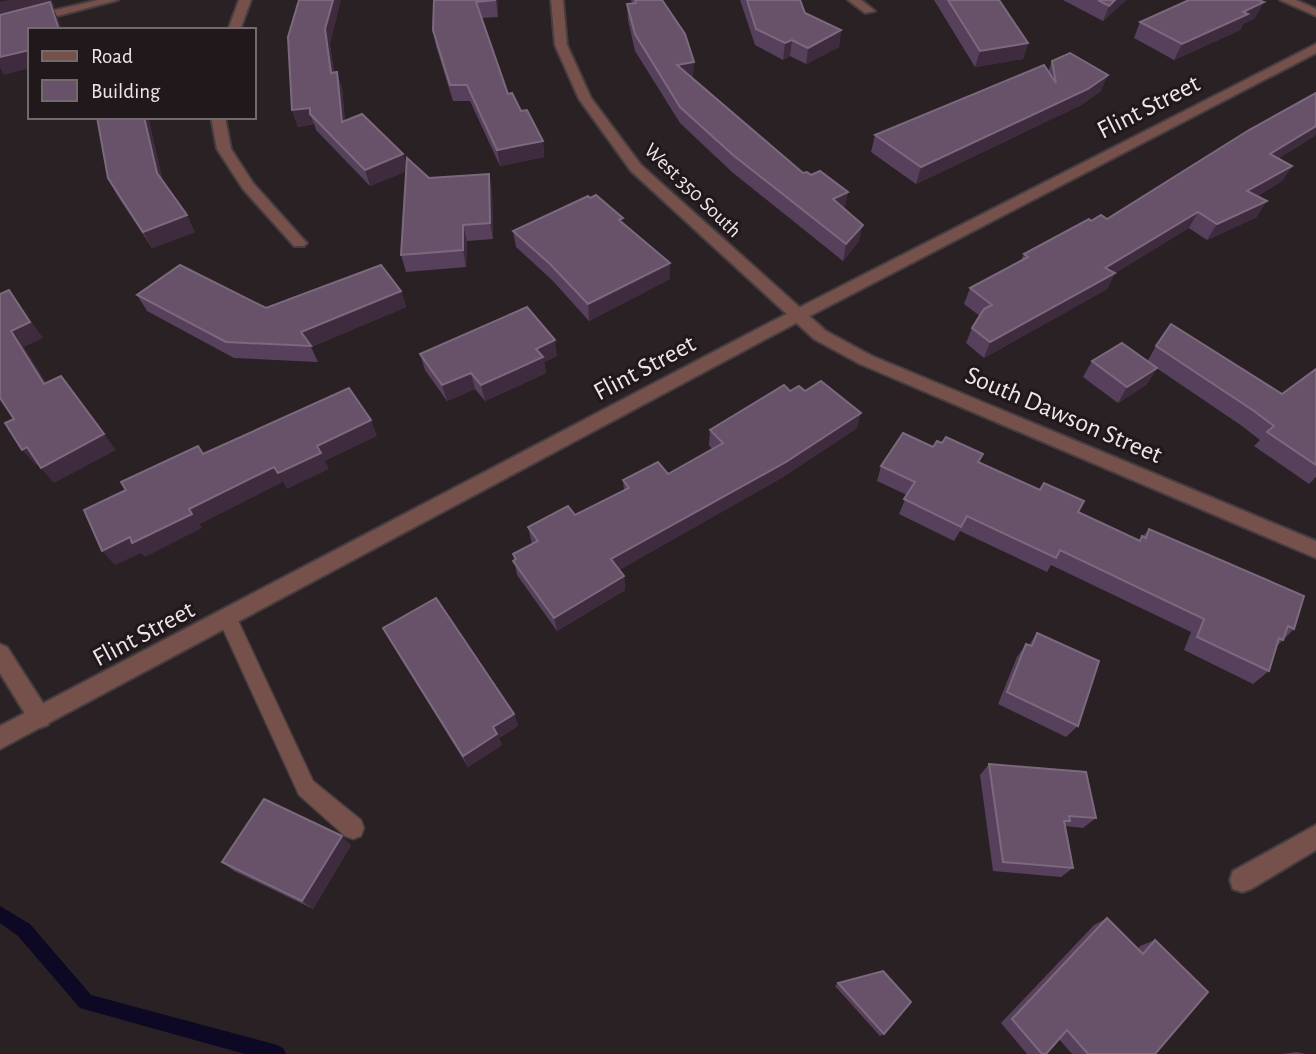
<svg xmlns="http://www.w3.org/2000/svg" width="1316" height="1054" font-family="'Alegreya Sans',sans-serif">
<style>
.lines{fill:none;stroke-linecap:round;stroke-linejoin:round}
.stream{fill:#0d0824;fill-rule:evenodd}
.service-casing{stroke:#453d40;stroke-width:3}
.minor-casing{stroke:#453d40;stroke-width:4}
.tertiary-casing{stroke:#453d40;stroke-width:4}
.service{fill:#76504a;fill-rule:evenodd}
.minor{fill:#76504a;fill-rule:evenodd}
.tertiary{fill:#76504a;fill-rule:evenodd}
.wall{fill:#57405b}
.shaded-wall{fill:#3e2c3e}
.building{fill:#67526a;stroke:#7c697e;stroke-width:2}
.labels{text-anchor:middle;stroke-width:6;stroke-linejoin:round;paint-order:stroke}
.far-street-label{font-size:21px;fill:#ede6e9;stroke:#21181b}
.street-label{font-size:26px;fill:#ede6e9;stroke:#21181b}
</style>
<rect width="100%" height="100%" fill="#2a2124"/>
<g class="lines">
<path class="stream" d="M0,906L30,924L91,995L277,1045L283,1048L286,1054H245L80,1008L18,936L0,923Z"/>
<g class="service-casing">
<path id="service" d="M227,610L234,612L313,781L361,820L364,828L361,836L353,839L345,836L299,795L218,618L220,612Z"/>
</g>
<g class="minor-casing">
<g id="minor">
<path d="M98,0H118L0,31V23Z"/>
<path d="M239,0H251L240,30H228Z"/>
<path d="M551,0H563L567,45L591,98L641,165L826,331L872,356L1316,541V558L860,364L814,339L631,171L579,99L555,45Z"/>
<path d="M848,0H861L875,11L865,13Z"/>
<path d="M1280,0H1296L1316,9V16Z"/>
<path d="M211,117H225L231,149L253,183L304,240L307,243L304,246H294L243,189L217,149Z"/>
<path d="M0,644L7,647L48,711L51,718L48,725L40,728L32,725L0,673Z"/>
<path d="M1316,825V850L1251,889L1242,892L1233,889L1230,880L1233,871Z"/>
</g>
</g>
<g class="tertiary-casing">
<path id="tertiary" d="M1316,44V53L779,332L0,749V726L767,324Z"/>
</g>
<use href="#service" class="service"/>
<use href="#minor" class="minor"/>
<use href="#tertiary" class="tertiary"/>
</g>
<g class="wall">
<path d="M434,0H498V17L481,18L508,94L543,141L544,157L500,166L470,101H453L436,46L433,30Z"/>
<path d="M631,0H662L693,78L803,173L811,175L848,192L844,209L859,241L843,261L732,172L680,123L635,51L628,20L627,4L632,3Z"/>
<path d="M740,0H800L805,13L841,30L839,47L806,64L790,56L783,60L755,45Z"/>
<path d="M934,0H999L1028,43L1023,59L975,67Z"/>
<path d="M1063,0H1126L1103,21Z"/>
<path d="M1255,18L1243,24L1240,30L1174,60L1134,38L1140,22Z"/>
<path d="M330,45L334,73L337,72L342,89L345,120L403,154L407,167L429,178L492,191L493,239L467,241L466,267L406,272L401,255L406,171L370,186L316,130L314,124L298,127L292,110Z"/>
<path d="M1052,61L1101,91L1081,105L916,184L871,152L875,135L1048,72Z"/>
<path d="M97,117H148L163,183L195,232L152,248L117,195L108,178Z"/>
<path d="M1316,135L1279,158L1292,166L1282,181L1257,196V217L1207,240L1189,228L1115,273L1107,289L984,358L966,343L972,328L980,316L964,304L970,288L1021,260L1024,254L1091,221L1107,219Z"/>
<path d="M623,223L670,263V279L589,321L552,280L516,247L513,231Z"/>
<path d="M401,291L406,307L311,347L318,362L234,358L147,311L137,295L266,308Z"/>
<path d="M1156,346L1282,394L1316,369V477L1309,484L1254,446L1260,440L1242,426L1152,365L1157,368L1146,385L1118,403L1083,377L1092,361L1147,362Z"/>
<path d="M420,354L557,356L544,362L546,373L485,401L475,389L447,401L425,370Z"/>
<path d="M790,391L857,428L783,477L619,570L624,576L625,590L557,631L517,575L513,554L532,544L528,527L575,515L624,490L623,480L668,474L712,449L709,445L710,430Z"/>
<path d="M933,447L983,454L979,463L1078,512L1139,541L1149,529L1294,629L1277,646L1269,671L1253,684L1184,650L1191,632L1051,565L1047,572L960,531L954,541L899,514L907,495L877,481L881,466Z"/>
<path d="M383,628L514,714L518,726L499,738L502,745L468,767L390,641Z"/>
<path d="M1037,633L1078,726L1066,737L998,704L1017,657L1026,644L1029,645Z"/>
<path d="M989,764L1096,818L1083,828L1065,826L1073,868L1061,877L993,871L980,775Z"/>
<path d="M351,845L313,909L234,871L222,862Z"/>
<path d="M1107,918L1138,949L1140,946L1155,940V1054H1072L1059,1039L1046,1054H1027L1001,1023L1094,925Z"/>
<path d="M838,983L884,1034L880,1036L835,986Z"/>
<path d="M1297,1052L1306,1054H1282Z"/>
</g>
<g class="shaded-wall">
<path d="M9,0H52L55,7L53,8L58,18L62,30L0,20V2Z"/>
<path d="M333,0H341L330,45L336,90L331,73L325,29Z"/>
<path d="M496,0H498V17L496,1Z"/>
<path d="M1115,0H1126L1103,21L1109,6Z"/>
<path d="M1264,2L1255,18L1243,24L1240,30L1174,60L1182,44Z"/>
<path d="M841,30L839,47L806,64L808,48Z"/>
<path d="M792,40L790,56L783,60L785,43Z"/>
<path d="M1028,43L1023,59L975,67L980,51Z"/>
<path d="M30,50V68L4,75L0,68V57Z"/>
<path d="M694,62L693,78L677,65Z"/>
<path d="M337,72L342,89L347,138L342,122Z"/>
<path d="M1108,75L1101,91L1081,105L916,184L921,167Z"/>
<path d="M310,108V114L314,124L298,127L292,110Z"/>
<path d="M144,117H148L165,190L157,173Z"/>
<path d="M1316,126V135L1261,170L1270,154Z"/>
<path d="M543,141L544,157L500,166L497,150Z"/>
<path d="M403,154L408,171L370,186L365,170Z"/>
<path d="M1292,166L1282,181L1237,207L1247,191Z"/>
<path d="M489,174L492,191L493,239L490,223Z"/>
<path d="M848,192L845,208L830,216L833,199Z"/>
<path d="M1267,201L1257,217L1207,240L1217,224Z"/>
<path d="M1198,212L1189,228L1104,280L1115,273L1107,289L984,358L990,342L1105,268Z"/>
<path d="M187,215L195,232L152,248L143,232Z"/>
<path d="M463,225L467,241L466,267L463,250Z"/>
<path d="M863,225L859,241L843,261L846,244Z"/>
<path d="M670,263V279L589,321L588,304Z"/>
<path d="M9,290L43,338L24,347L57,400L44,384L11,331Z"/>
<path d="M401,291L406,307L311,347L301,332Z"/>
<path d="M555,340L557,356L544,362L546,373L485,401L481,385L536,349Z"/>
<path d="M1157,368L1146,385L1118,403L1127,387Z"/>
<path d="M471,373L475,389L447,401L442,385Z"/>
<path d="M73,392L116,450L54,483L41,468Z"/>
<path d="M861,413L857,428L783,477L612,574L611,559Z"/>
<path d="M371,420L377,436L325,461L329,469L287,489L278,473L317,446Z"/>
<path d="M27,447L41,463L36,465L22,450Z"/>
<path d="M274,467L283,482L200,524L202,528L145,557L141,553L115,565L102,551Z"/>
<path d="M624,576L625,590L557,631L554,618Z"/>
<path d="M514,714L518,726L499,738L502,745L468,767L463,756L493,727Z"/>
<path d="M342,836L351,845L313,909L302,901Z"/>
</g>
<g class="building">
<path d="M299,0H333L325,29L331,73L337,72L342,122L362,114L403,154L365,170L310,114V108L292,110L288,37Z"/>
<path d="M434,0H496L476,2L508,94L512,93L521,111L527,110L543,141L497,150L467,85H450L433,30Z"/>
<path d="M635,0H662L685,34L694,62L677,65L803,173L807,172L811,175L820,171L848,192L833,199L863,225L846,244L733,155L680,107L635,34L627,4L636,3Z"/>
<path d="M747,0H800L805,13L841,30L808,48L792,40L785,43L756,29Z"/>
<path d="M948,0H999L1028,43L980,51Z"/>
<path d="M1098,0H1115L1109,6Z"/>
<path d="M1189,0H1258L1264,2L1243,12L1248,14L1182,44L1140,22Z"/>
<path d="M50,2L59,30H30V50L0,57V15Z"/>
<path d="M1070,53L1108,75L1088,89L921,167L875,135L1044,65L1056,83L1052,61Z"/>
<path d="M1316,93V126L1270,154L1292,166L1247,191L1267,201L1217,224L1198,212L1105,268L1115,273L990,342L972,328L984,309L992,305L970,288L1028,257L1024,254L1089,219L1091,221L1101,215L1107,219L1249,130Z"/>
<path d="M97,117H144L157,173L187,215L143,232L108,178Z"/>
<path d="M407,158L429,178L489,174L490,223L463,225V250L401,255Z"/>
<path d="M596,195L623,218L619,220L670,263L588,304L550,264L513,231L588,196L590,198Z"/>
<path d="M180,265L266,308L381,265L401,291L301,332L311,346L226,342L137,295Z"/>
<path d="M9,290L30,322L11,331L44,384L61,376L104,434L41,468L27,447L22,450L5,423L14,419L0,398V294Z"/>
<path d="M527,307L555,340L536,349L543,357L481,385L471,373L442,385L420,354Z"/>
<path d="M1171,324L1282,394L1316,369V465L1267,432L1274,426L1254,411L1156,346Z"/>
<path d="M1122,343L1157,368L1127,387L1092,361Z"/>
<path d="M821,381L861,413L786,462L611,559L624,576L554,618L513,561L516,559L513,554L538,541L528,527L568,506L575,515L629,488L623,480L658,462L668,474L723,443L710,430L784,385L790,391L799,386L805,391Z"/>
<path d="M349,388L371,420L317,446L321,453L278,473L274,467L189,509L192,514L132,543L130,537L102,551L84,510L126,490L121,482L198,446L203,454Z"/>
<path d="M903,433L933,447L937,441L942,443L946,437L983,454L978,462L1040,490L1044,483L1084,501L1078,512L1140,541L1142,536L1146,538L1149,529L1304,596L1294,629L1288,626L1283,640L1279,638L1269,671L1197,637L1204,619L1060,550L1056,558L967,516L961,527L904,499L915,482L881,466Z"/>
<path d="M436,598L514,714L493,727L497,734L463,756L383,628Z"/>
<path d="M1037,633L1099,661L1078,726L1007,692L1026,644L1032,646Z"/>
<path d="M989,764L1086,772L1096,818L1069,816L1070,821H1064L1073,868L1003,862Z"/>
<path d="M264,799L342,836L302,901L222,862Z"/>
<path d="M1107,918L1143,954L1155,940L1208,992L1155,1054H1088L1067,1030L1046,1054H1042L1012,1019Z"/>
<path d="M883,971L911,1002L884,1034L838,983Z"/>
</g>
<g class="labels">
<g class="far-street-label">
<text transform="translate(693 190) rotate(44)" y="7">West 350 South</text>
</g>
<g class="street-label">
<text transform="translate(1148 106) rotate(-27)" y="9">Flint Street</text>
<text transform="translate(644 367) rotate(-28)" y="9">Flint Street</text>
<text transform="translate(1064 414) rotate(23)" y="9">South Dawson Street</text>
<text transform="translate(143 633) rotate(-28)" y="9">Flint Street</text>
</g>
</g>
<rect x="28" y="28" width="228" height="91" fill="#21181b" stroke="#736a6d" stroke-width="2"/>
<rect x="42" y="51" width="35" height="10" fill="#76504a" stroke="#736a6d" stroke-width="2"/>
<text x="91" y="63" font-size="21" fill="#ede6e9">Road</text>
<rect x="42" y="80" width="35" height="21" fill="#67526a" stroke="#736a6d" stroke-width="2"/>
<text x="91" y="98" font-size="21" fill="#ede6e9">Building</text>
</svg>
